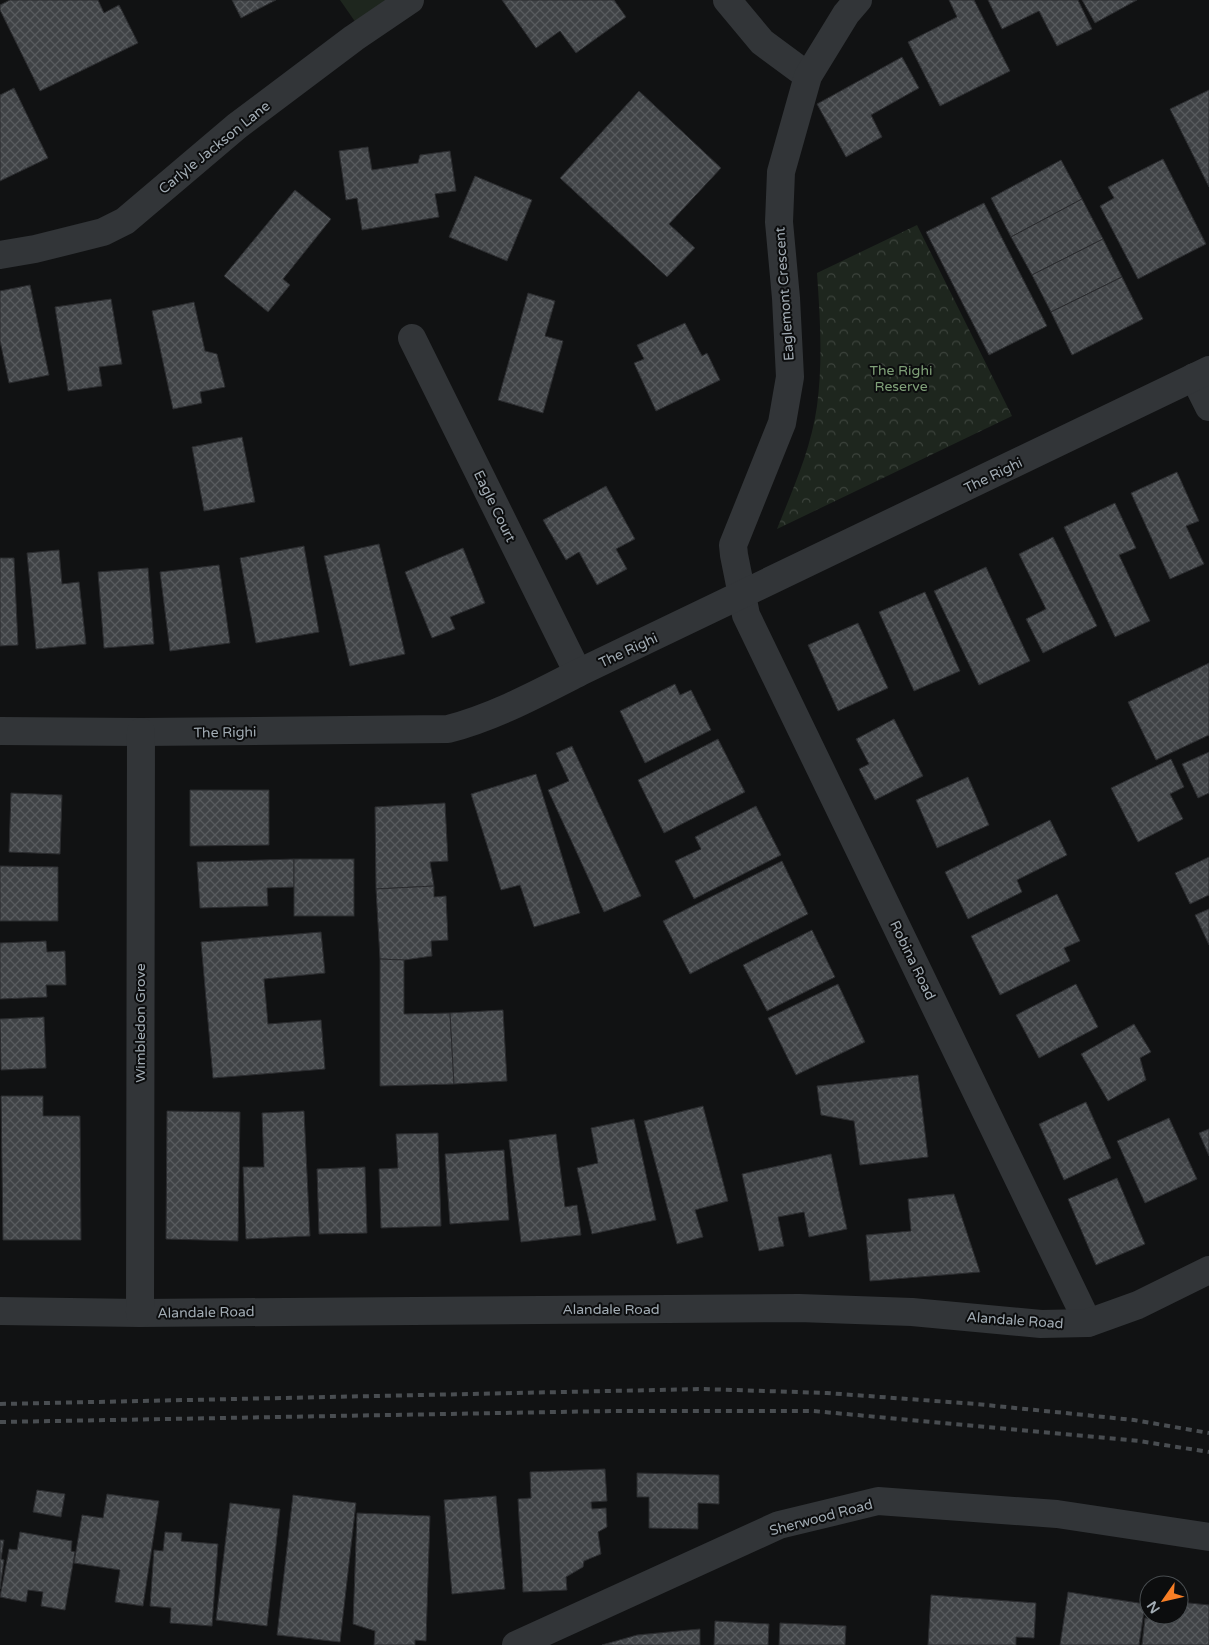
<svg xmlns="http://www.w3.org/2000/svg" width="1209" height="1645" font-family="'Varela Round',sans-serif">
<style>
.forest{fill:url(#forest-crowns)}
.garden{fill:#1e261e}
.building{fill:url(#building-cross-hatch);stroke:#2b2c2f}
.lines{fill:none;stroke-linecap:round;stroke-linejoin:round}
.minor{stroke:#323538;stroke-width:28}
.rail{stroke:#494d51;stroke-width:4;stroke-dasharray:6 5;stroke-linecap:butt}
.labels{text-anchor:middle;stroke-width:4;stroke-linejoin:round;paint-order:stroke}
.street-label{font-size:14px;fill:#a2acb4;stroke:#0c0d0e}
.park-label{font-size:14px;fill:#7fa078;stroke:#0c0d0e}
</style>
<defs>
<pattern id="forest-crowns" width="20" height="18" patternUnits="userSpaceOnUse" patternTransform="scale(1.25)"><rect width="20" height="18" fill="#1e261e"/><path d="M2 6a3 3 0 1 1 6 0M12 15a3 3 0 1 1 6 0" fill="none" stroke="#3c433c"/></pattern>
<pattern id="building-cross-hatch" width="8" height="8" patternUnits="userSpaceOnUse" patternTransform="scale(1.25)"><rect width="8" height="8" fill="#404346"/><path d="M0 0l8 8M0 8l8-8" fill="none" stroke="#585b5e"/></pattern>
</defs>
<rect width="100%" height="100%" fill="#111213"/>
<path class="forest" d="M917,225L1012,416L777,529C793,489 811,449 817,406C823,361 820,317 817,273Z"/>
<path class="garden" d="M340,0H387L356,23Z"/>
<g class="building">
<path d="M10,0H98L104,13L119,5L138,43L40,91L0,10V5Z"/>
<path d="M232,0H276L241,18Z"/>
<path d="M502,0H614L626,17L576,53L560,31L536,48Z"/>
<path d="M949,0H974L1010,71L940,106L908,42L957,17Z"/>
<path d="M988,0H1078L1092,29L1057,46L1039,11L1002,29Z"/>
<path d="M1082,0H1137L1095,23Z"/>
<path d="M902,57L919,88L871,115L882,137L846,157L817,104Z"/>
<path d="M14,88L48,158L0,181V95Z"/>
<path d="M1209,90V187L1170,109Z"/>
<path d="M639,91L721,168L669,224L695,248L667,277L560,178Z"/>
<path d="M368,147L372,170L418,163L420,155L450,151L456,191L435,194L439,217L362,230L357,198L346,200L339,151Z"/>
<path d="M1163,159L1206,244L1138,279L1100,206L1114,198L1108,187Z"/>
<path d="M1061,160L1082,199L1011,237L991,198Z"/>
<path d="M475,176L532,200L507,261L449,237Z"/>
<path d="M295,190L331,219L283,279L290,285L268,312L224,276Z"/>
<path d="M1082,199L1103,239L1032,275L1011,237Z"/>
<path d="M984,203L1047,326L989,355L926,232Z"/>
<path d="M1103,239L1122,277L1051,312L1032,275Z"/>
<path d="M1122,277L1143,319L1072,355L1051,312Z"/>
<path d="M30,285L49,375L9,383L0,341V291Z"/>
<path d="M528,293L555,301L545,336L563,341L543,413L498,400Z"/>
<path d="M111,299L122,364L99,367L102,386L68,391L55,307Z"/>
<path d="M194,302L205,351L217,354L225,387L200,392L202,403L173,409L152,311Z"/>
<path d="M685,323L702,356L707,353L720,380L656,411L634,363L644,359L637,345Z"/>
<path d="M242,437L255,502L204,511L192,447Z"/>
<path d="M1177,472L1199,521L1186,526L1204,564L1170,579L1131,493Z"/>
<path d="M606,486L635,539L616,549L627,569L597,585L579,552L566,560L543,520Z"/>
<path d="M1115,503L1136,548L1119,555L1150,621L1115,637L1064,527Z"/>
<path d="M1053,537L1097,626L1043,653L1026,619L1046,609L1019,554Z"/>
<path d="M379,544L405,654L350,666L324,556Z"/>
<path d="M304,546L319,632L256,643L240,558Z"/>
<path d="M463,548L485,603L450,617L455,629L432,638L405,572Z"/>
<path d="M59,550L62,584L79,582L86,644L36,649L27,553Z"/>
<path d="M0,558H14L18,645L0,646Z"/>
<path d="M219,565L230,643L170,651L160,572Z"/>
<path d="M986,567L1030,661L979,685L934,591Z"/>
<path d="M148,568L154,644L104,648L98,572Z"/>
<path d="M925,592L960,671L914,691L879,612Z"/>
<path d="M858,623L888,688L838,711L808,645Z"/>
<path d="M1209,663V735L1156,760L1128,702Z"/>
<path d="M675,684L680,695L691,690L711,730L645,763L620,711Z"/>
<path d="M894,719L923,776L875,800L859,769L869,764L856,739Z"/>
<path d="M718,739L745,792L664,833L638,780Z"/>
<path d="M572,746L641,896L604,912L548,790L569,781L556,753Z"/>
<path d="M1209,752V793L1198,798L1182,764Z"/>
<path d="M1171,759L1184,787L1170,794L1183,819L1138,842L1111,788Z"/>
<path d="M536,774L580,913L534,927L520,885L501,890L471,794Z"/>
<path d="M968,777L989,825L937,848L916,800Z"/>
<path d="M190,790H269V845L190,846Z"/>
<path d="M11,793L62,795L60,854L9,852Z"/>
<path d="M445,803L448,861L430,862L434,886L376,889L375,807Z"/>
<path d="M756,806L781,855L694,899L675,861L701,849L695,837Z"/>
<path d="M1050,820L1067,855L1017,880L1022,892L968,919L945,872Z"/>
<path d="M1209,857V895L1190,904L1175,873Z"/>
<path d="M294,859V887L267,888L268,906L200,908L197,862Z"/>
<rect x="294" y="859" width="60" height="57"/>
<path d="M782,861L808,914L690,974L663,921Z"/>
<path d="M0,866L58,867V921H0Z"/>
<path d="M434,886V897L446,896L448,940L431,941L432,956L404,960L380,959L376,889Z"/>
<path d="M1057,894L1080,941L1064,948L1070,961L1000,995L971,936Z"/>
<path d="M1209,909V945L1195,915Z"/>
<path d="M812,930L835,977L767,1011L743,965Z"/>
<path d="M321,932L325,973L264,979L268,1024L321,1020L325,1069L213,1078L201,942Z"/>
<path d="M46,941L47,952L65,951L66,985H46L47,997L0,999V943Z"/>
<path d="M380,959L404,960V1014L450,1013L454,1084L380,1086Z"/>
<path d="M838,984L865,1042L796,1075L768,1018Z"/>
<path d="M1076,984L1098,1027L1039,1058L1016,1015Z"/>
<path d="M503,1010L507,1081L454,1084L450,1013Z"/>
<path d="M44,1017L46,1068L1,1070L0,1019Z"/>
<path d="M1134,1024L1151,1052L1140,1058L1146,1080L1108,1101L1081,1054Z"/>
<path d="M918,1075L928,1157L860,1165L854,1121L821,1115L817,1086Z"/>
<path d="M1,1096H43V1116H80L81,1240H3Z"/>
<path d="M1086,1102L1111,1158L1064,1180L1039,1124Z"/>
<path d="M703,1106L728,1201L695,1210L703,1237L677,1244L644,1121Z"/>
<path d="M167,1111L240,1112L238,1241L166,1239Z"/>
<path d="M304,1111L310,1236L246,1239L243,1167H264L262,1113Z"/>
<path d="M1169,1118L1197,1179L1145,1203L1117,1141Z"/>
<path d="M634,1119L656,1220L592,1234L577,1168L598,1163L591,1128Z"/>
<path d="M1209,1129V1156L1199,1133Z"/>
<path d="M438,1133L441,1226L381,1228L379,1169L398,1168L396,1134Z"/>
<path d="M556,1134L565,1207L577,1205L581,1235L521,1242L509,1140Z"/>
<path d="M504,1150L509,1220L450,1224L445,1154Z"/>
<path d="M831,1154L847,1229L809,1237L804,1212L778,1217L784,1246L759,1251L742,1174Z"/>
<path d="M365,1167L367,1233L319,1234L317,1169Z"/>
<path d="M1117,1178L1145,1244L1096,1265L1068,1199Z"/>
<path d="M954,1194L980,1272L870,1281L866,1235L911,1231L908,1199Z"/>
<path d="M605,1469L607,1501L591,1502L592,1509L606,1508L607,1527L598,1532L601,1554L584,1561L583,1567L566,1577L567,1590L523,1592L518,1499L531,1498L530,1472Z"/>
<path d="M637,1473L719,1475V1504L698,1503V1529L649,1528V1497H637Z"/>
<path d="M37,1490L65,1494L61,1517L33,1512Z"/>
<path d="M107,1494L159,1501L143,1606L115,1602L120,1570L74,1563L82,1515L103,1518Z"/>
<path d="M293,1495L356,1503L340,1642L277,1635Z"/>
<path d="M496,1496L505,1589L452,1594L444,1500Z"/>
<path d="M230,1503L280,1509L267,1626L216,1620Z"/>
<path d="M357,1513L430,1516L426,1641L415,1640V1645H374L375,1631L353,1624Z"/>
<path d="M20,1532L72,1541L71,1551L75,1552L65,1610L41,1606L43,1592L28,1590L26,1602L0,1597L9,1549L17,1550Z"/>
<path d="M165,1532L182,1533L181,1541L218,1544L212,1626L170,1623L171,1608L150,1606L154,1550L163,1551Z"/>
<path d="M0,1540H4L1,1559L4,1560L0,1589Z"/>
<path d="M1068,1592L1145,1604L1139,1645H1060Z"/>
<path d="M931,1595L1036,1603L1034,1638L1016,1637V1645H928Z"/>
<path d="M1179,1602L1209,1605V1645H1142L1145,1618L1155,1619V1615H1179Z"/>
<path d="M715,1621L769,1624L768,1645H714Z"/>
<path d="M780,1623L846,1626L845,1645H779Z"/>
<path d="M700,1629V1645H602L637,1635Z"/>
</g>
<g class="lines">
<g class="minor">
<path d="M727,0L762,42L808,76"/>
<path d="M858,0L846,14L808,76L781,172L779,222L786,298L790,377L782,423L733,545L734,555L746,615L1088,1323"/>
<path d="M0,255L35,249L103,232L125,221L237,126L354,38L410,0"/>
<path d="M412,338L578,673"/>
<path d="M1194,377L1209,407"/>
<path d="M0,731L141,732L448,729C494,717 535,695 578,673L1209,370"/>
<path d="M0,1311L140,1313L799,1308L912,1312L1041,1324L1088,1323L1138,1305L1209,1270"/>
<path d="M140,1313L141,732"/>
<path d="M516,1645L779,1525L878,1501L1057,1514L1209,1537"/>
</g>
<g class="rail">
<path d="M0,1404L703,1389L827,1393L976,1404L1134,1420L1209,1433"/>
<path d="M0,1422L612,1411H813L1139,1441L1209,1452"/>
</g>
</g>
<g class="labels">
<g class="street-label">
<text transform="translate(214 147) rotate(-39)" y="5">Carlyle Jackson Lane</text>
<text transform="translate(784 294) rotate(-94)" y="5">Eaglemont Crescent</text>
<text transform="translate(993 475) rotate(-26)" y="5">The Righi</text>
<text transform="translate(495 506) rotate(64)" y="5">Eagle Court</text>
<text transform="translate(628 650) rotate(-25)" y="5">The Righi</text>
<text transform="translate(225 732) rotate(-1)" y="5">The Righi</text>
<text transform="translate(913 960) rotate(64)" y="5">Robina Road</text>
<text transform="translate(140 1023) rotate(-90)" y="5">Wimbledon Grove</text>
<text x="611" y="1314">Alandale Road</text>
<text transform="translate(206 1312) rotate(-1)" y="5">Alandale Road</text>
<text transform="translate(1015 1320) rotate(4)" y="5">Alandale Road</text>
<text transform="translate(821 1517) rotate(-15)" y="5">Sherwood Road</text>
</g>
<g class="park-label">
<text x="901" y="375">The Righi<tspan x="901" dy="16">Reserve</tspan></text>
</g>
</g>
<g transform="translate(1164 1600) rotate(236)"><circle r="24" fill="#0c0d0e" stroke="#484d50"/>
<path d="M0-4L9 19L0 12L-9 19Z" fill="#f87e25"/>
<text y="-8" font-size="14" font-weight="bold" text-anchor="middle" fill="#a2acb4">N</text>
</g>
</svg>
